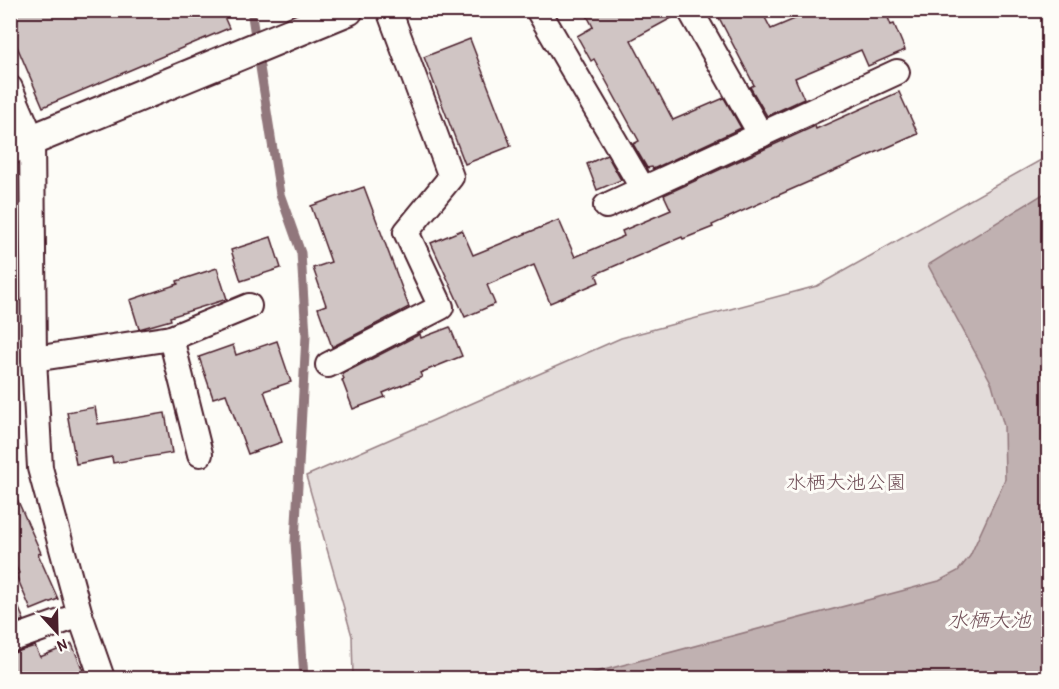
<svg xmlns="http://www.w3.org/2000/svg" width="1059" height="689" font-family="'Patrick Hand','Klee One',sans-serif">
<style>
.green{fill:#e3dcda;stroke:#967e82;stroke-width:1.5}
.water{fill:#c0b1b1;stroke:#91777b;stroke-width:1.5}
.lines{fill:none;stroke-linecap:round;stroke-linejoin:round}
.stream{stroke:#91777b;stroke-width:9}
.building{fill:#d0c5c4;stroke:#4a1f2b;stroke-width:1.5}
.minor-casing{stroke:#4a1f2b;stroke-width:28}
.tertiary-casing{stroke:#4a1f2b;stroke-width:34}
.minor{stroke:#fdfcf7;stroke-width:24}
.tertiary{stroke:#fdfcf7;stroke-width:30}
.labels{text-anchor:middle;stroke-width:6;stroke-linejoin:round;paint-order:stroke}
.park-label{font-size:20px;fill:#704e57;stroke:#fdfcf7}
.water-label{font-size:21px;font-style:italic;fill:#73525a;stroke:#fdfcf7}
</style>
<rect width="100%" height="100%" fill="#fdfcf7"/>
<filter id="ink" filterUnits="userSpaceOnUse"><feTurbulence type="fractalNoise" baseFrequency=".0167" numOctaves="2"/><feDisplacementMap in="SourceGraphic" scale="12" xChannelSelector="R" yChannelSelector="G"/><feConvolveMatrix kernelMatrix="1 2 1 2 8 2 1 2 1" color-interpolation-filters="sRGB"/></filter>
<g filter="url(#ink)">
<path class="green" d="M1048,156V678H353L352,636L306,476L621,338L817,286Z"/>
<path class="water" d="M1048,191V678H574L939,581L958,571L970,556L1005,479L1004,426L992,384L928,265Z"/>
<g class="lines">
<path class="stream" d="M251,10L280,194L301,253L306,335L295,542L304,678"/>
</g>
<g class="building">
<path d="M10,10H221L229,28L43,107L10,30Z"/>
<path d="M584,10H676L677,15L631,40L673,120L724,98L741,128L653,169L652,167L647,168L633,144L639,141L594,59L591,61L577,36L593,27Z"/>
<path d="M715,10H761L771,29L816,10H885L891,25L894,24L905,50L868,66L861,50L795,78L804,99L767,116L750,87L754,85Z"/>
<path d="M470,39L511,146L465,164L424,57Z"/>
<path d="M899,92L918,134L749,208L712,225L713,227L683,239L682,237L596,274L599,282L550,303L534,265L487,285L495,304L465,317L431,243L462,230L473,255L559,220L575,257L624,236L622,231L671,210L664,195L815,126L816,129Z"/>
<path d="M607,155L621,180L597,190L587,164Z"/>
<path d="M364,187L409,307L332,347L318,308L326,305L313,268L331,262L311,206Z"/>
<path d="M271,237L281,268L241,281L231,250Z"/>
<path d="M217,268L227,299L170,317L171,320L139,329L130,300L178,284L177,281Z"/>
<path d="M450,327L462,356L420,373L422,377L383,393L385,397L353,409L342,380L344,379L342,374L420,334L421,338Z"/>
<path d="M277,341L291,382L264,391L282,442L248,454L226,394L213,398L199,357L233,345L236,355Z"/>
<path d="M95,407L98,424L165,413L172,453L113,463L112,457L76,464L67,412Z"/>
<path d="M10,483L41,553L38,554L58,599L31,610L16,575L19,573L10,555Z"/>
<path d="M10,588L24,620L10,625Z"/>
<path d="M72,644L86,678H10V654L35,646L40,657Z"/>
</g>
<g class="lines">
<g class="minor-casing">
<g id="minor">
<path d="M538,10L643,189"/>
<path d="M690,10L761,135"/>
<path d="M10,88L32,139L34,359L40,468L80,615L102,678"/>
<path d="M606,206L897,72"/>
<path d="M171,338L200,454"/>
<path d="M34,359L171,338L249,306"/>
<path d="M328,365L441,307L406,232L451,177L389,10"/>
<path d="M10,640L80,615"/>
</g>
</g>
<g class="tertiary-casing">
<path id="tertiary" d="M10,149L348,10"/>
</g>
<use href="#minor" class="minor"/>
<use href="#tertiary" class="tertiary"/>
</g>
</g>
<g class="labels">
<g class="park-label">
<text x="846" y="489">水栖大池公園</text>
</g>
<g class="water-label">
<text x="989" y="627">水栖大池</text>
</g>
</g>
<rect width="1059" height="689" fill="none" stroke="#fdfcf7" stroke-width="36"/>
<rect x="18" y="18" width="1023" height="653" fill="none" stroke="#4a1f2b" stroke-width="2" filter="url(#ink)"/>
<g transform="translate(57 632) rotate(158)" stroke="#fdfcf7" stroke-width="4.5" paint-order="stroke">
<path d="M0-4.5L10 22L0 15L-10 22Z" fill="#4a1f2b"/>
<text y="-9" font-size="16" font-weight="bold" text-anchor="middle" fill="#4a1f2b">N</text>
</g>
</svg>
